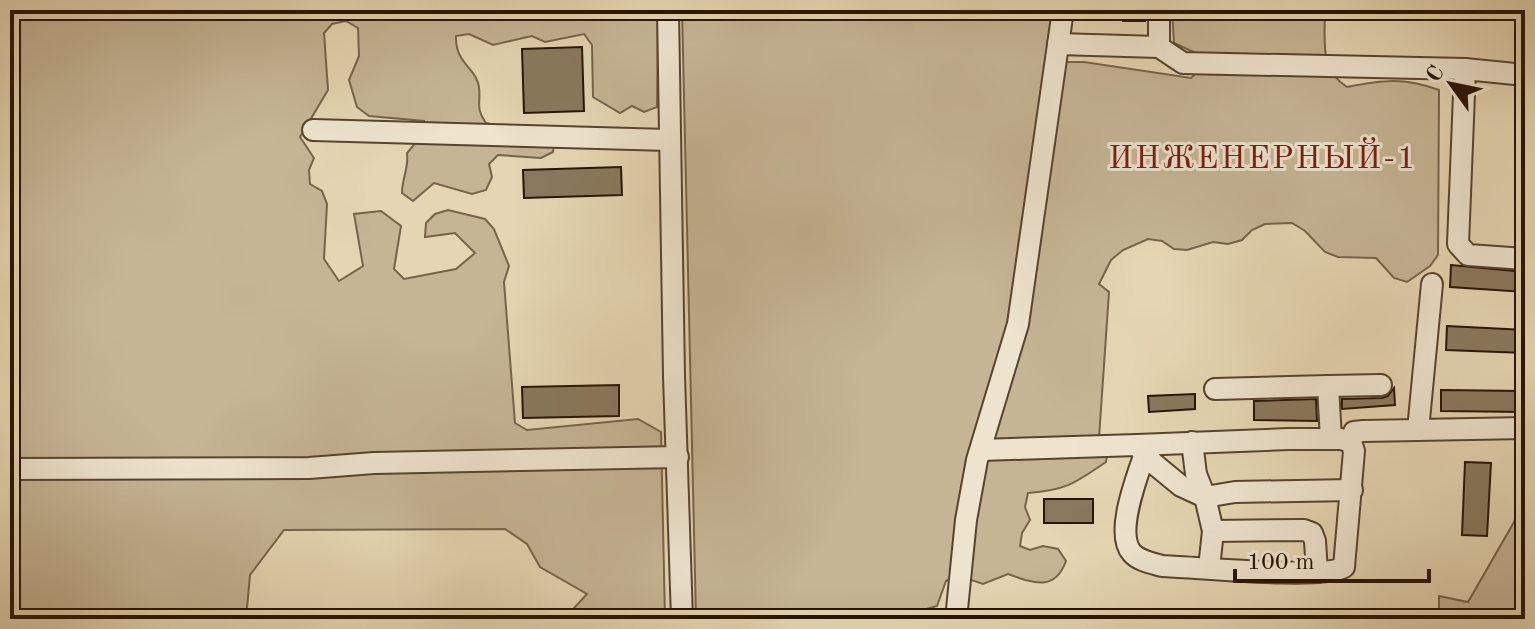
<svg xmlns="http://www.w3.org/2000/svg" width="1535" height="629" font-family="'Old Standard TT',serif">
<style>
.green{fill:#c5b595;stroke:#76644a;stroke-width:2}
.building{fill:#89795d;stroke:#261400;stroke-width:2}
.lines{fill:none;stroke-linecap:round;stroke-linejoin:round}
.minor-casing{stroke:#56442d;stroke-width:24}
.minor{stroke:#eee4ce;stroke-width:20}
.labels{text-anchor:middle;stroke-width:6;stroke-linejoin:round;paint-order:stroke}
.quarter-label{font-size:32px;letter-spacing:2px;fill:#7a1f14;stroke:#eee4ce}
</style>
<rect width="100%" height="100%" fill="#e5d6b3"/>
<filter id="stains"><feTurbulence type="fractalNoise" baseFrequency=".0025" numOctaves="4"/><feColorMatrix values="0 0 0 0 .2 0 0 0 0 .09 0 0 0 0 .02 0 0 0 .5 -.17"/></filter>
<radialGradient id="worn" r=".72"><stop offset=".6" stop-color="#630" stop-opacity="0"/><stop offset="1" stop-color="#630" stop-opacity=".3"/></radialGradient>
<g class="green">
<path d="M10,10H658L657,107L644,112L632,106L620,113L593,97L592,45L584,34L545,42L532,36L493,45L469,34L456,36C455,64 476,67 479,87C481,104 475,107 486,123L555,138L553,152L541,158L498,155L489,164L492,177L486,190L472,194L434,183L413,201L402,193C402,178 409,168 407,153L423,134L424,121L369,116L357,107L349,80L359,56L358,28L346,21L332,24L324,33L328,90L300,137L314,158L309,170L310,184L322,191L327,204L324,259L339,281L363,266L354,214L381,211L401,226L394,269L404,279L456,269L475,253L455,233L425,237L426,223L435,214L448,210L485,219L494,229L509,266L504,282L515,423L527,430L638,419L661,432L665,619H564L587,594L540,567L527,544L505,529L284,530L250,575L246,619H10Z"/>
<path d="M682,10H1054L1046,55L1056,62H1084L1191,78L1202,68L1198,54L1174,43L1172,10H1325C1325,40 1319,69 1347,87C1383,80 1404,77 1439,90L1438,255L1430,266L1407,282L1394,278L1376,258L1338,257L1325,252L1305,231L1292,223L1265,224L1252,230L1242,240L1228,244L1213,242L1187,250L1174,249L1162,241L1148,239L1123,250L1111,260L1099,284L1109,292L1099,438L1108,449L1106,462C1075,483 1067,490 1028,493L1025,507L1030,520L1022,533L1020,546L1030,550L1043,546L1058,549L1066,561C1055,592 1033,583 1008,574L983,584L957,575L946,581L937,606L923,610L913,619H696Z"/>
<path d="M1525,495V619H1439V596L1468,602L1514,522Z"/>
</g>
<g class="building">
<rect x="1123" y="10" width="22" height="11"/>
<path d="M582,47L584,111L524,113L522,49Z"/>
<path d="M621,167L622,195L524,198L523,170Z"/>
<path d="M1451,265L1525,272V292L1450,287Z"/>
<path d="M1447,326L1525,330V353L1446,350Z"/>
<path d="M619,385V416L523,418L522,387Z"/>
<path d="M1394,388L1395,405L1342,409V399L1382,398L1388,396Z"/>
<path d="M1441,390L1524,391V412L1441,411Z"/>
<path d="M1195,394V409L1149,412L1148,396Z"/>
<path d="M1316,399L1317,421L1254,420V401Z"/>
<path d="M1465,462L1491,463L1487,536L1462,535Z"/>
<rect x="1044" y="499" width="49" height="24"/>
</g>
<g class="lines">
<g class="minor-casing">
<g id="minor">
<path d="M668,10L674,376L682,619"/>
<path d="M1159,10V47"/>
<path d="M1058,44L1159,47L1183,63L1465,69L1525,75"/>
<path d="M1465,69L1458,244L1468,255L1525,259"/>
<path d="M313,130L668,140"/>
<path d="M1328,386L1381,385"/>
<path d="M1215,389L1328,386L1331,439"/>
<path d="M1418,430L1432,284"/>
<path d="M1192,442L1196,474L1205,497L1213,531L1209,568"/>
<path d="M1351,442L1354,432L1363,431L1525,428"/>
<path d="M1137,445L1288,439H1341L1351,442L1354,451L1344,567C1324,580 1194,567 1162,566C1152,563 1139,561 1132,553C1114,533 1138,475 1145,453"/>
<path d="M981,450L1137,445L1153,463L1181,486L1205,497L1235,492L1352,490"/>
<path d="M10,469L309,468L374,463L678,457"/>
<path d="M1213,531L1304,530L1312,533L1315,541L1317,572"/>
<path d="M956,619L966,520L977,460L1018,324L1063,10"/>
</g>
</g>
<use href="#minor" class="minor"/>
</g>
<g class="labels">
<g class="quarter-label">
<text x="1263" y="168">ИНЖЕНЕРНЫЙ-1</text>
</g>
</g>
<rect width="1535" height="629" fill="none" stroke="#e5d6b3" stroke-width="40"/>
<rect x="12" y="12" width="1511" height="605" fill="none" stroke="#261400" stroke-width="4"/>
<rect x="20" y="20" width="1495" height="589" fill="none" stroke="#261400" stroke-width="2"/>
<g transform="translate(1451 84) rotate(303)" stroke="#eee4ce" stroke-width="6" paint-order="stroke">
<path d="M0-6L14 30L0 20L-14 30Z" fill="#261400"/>
<text y="-12" font-size="22" font-weight="bold" text-anchor="middle" fill="#261400">С</text>
</g>
<path d="M1235 569v12h194v-12" fill="none" stroke="#261400" stroke-width="4"/>
<text x="1247" y="569" font-size="24" fill="#261400" stroke="#eee4ce" stroke-width="6" paint-order="stroke">100 m</text>
<rect width="100%" height="100%" filter="url(#stains)"/>
<rect width="100%" height="100%" fill="url(#worn)"/>
</svg>
